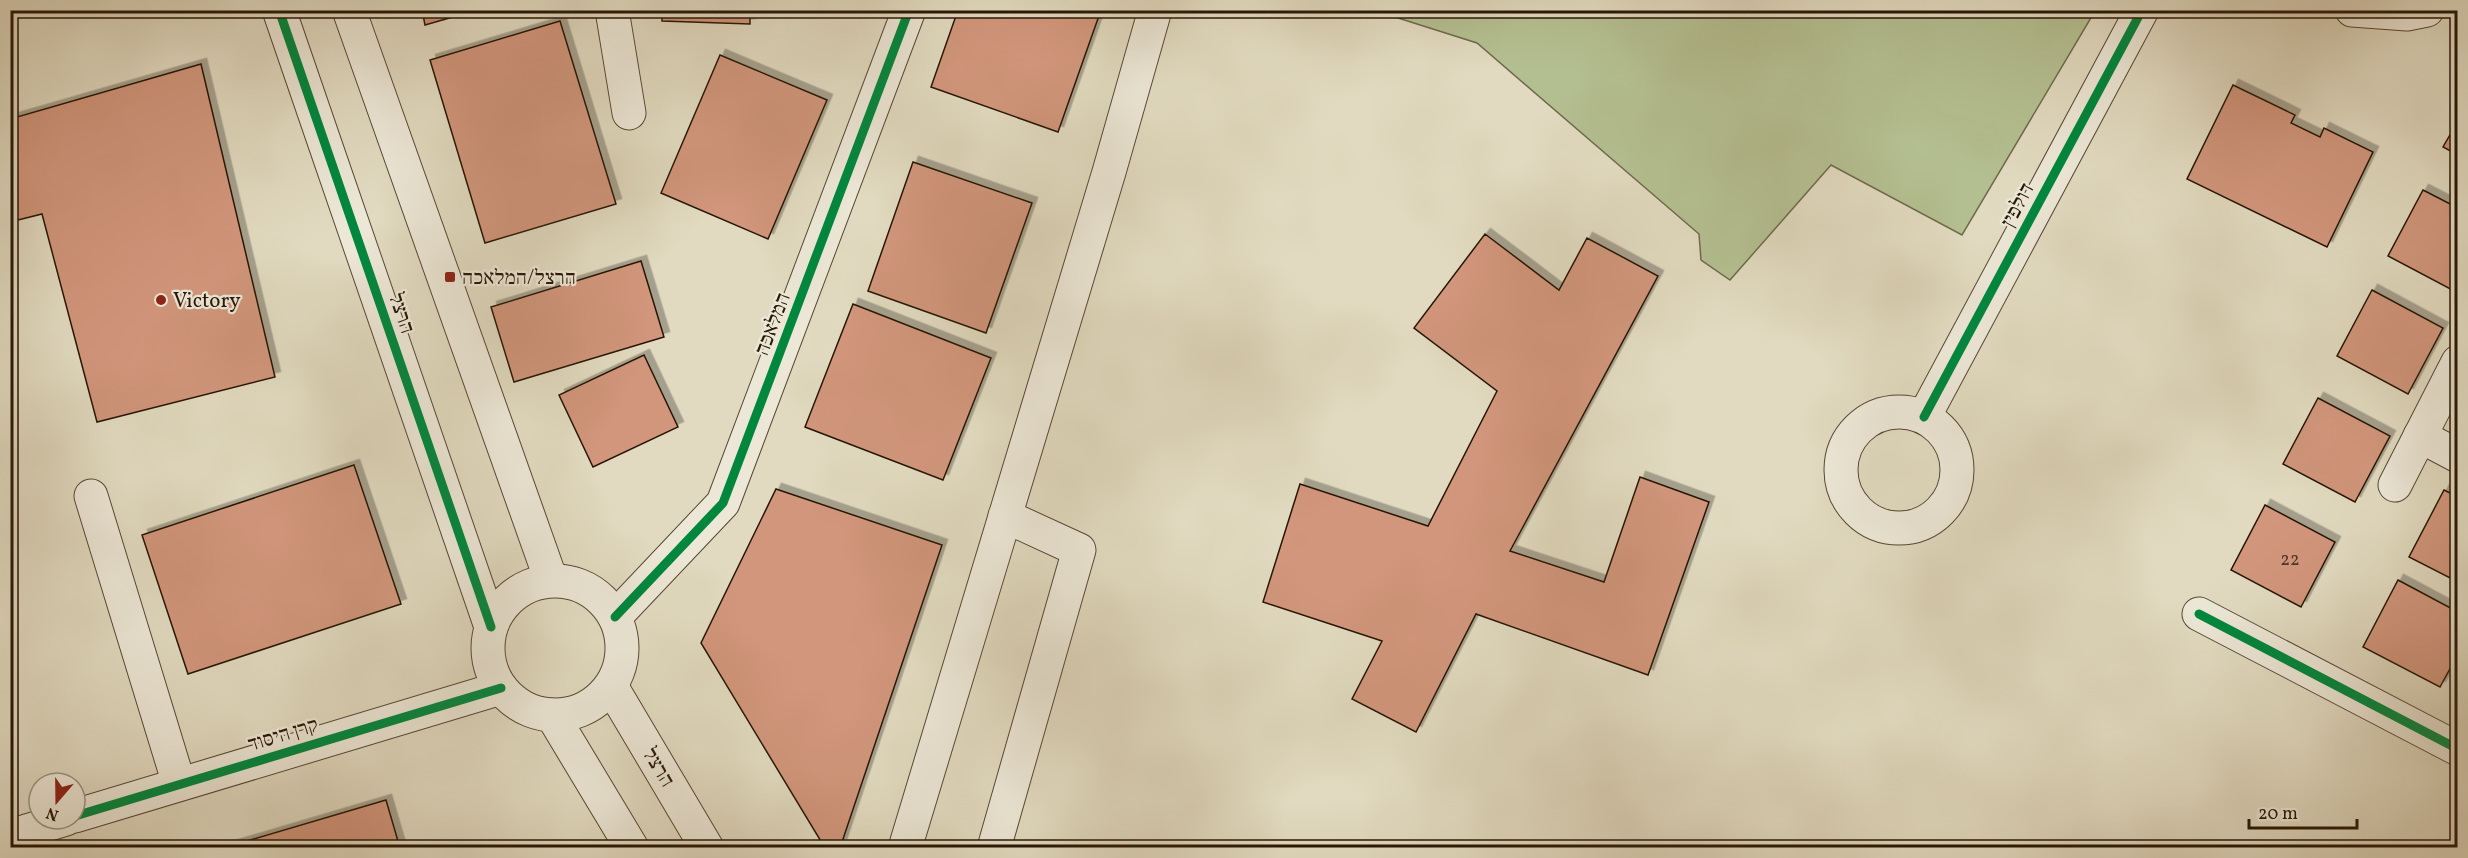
<svg xmlns="http://www.w3.org/2000/svg" width="2468" height="858" font-family="Vollkorn,'Frank Ruhl Libre',serif">
<style>
.green{fill:#b4bf91;stroke:#6e6b4c;stroke-width:1.5}
.building{fill:#d1967b;stroke:#271706;stroke-width:1.5;filter:url(#shadow)}
.lines{fill:none;stroke-linecap:round;stroke-linejoin:round}
.minor-casing{stroke:#564834;stroke-width:35}
.minor{stroke:#ece7d6;stroke-width:33}
.cycleway-casing{stroke:#ece7d6;stroke-width:13}
.cycleway{stroke:#00873e;stroke-width:9}
.poi-dot{fill:#8f2418;stroke:#ece7d6;stroke-width:2}
.labels{text-anchor:middle;stroke-width:4.5;stroke-linejoin:round;paint-order:stroke}
.number-label{font-size:18px;fill:#523723}
.street-label{font-size:21px;fill:#271706;stroke:#ece7d6}
.poi-label{font-size:21px;fill:#271706;stroke:#ece7d6;text-anchor:start}
</style>
<defs>
<filter id="shadow"><feDropShadow dx="5.5" dy="-5.5" stdDeviation="0" flood-color="#0004"/></filter>
</defs>
<rect width="100%" height="100%" fill="#e1dac0"/>
<filter id="stains"><feTurbulence type="fractalNoise" baseFrequency=".00333" numOctaves="4"/><feColorMatrix values="0 0 0 0 .2 0 0 0 0 .09 0 0 0 0 .02 0 0 0 .5 -.17"/></filter>
<radialGradient id="worn" r=".72"><stop offset=".6" stop-color="#630" stop-opacity="0"/><stop offset="1" stop-color="#630" stop-opacity=".3"/></radialGradient>
<path class="green" d="M1376,11H2095L1962,235L1831,165L1730,280L1701,260L1699,234L1477,43Z"/>
<g class="building">
<path d="M422,10H477L425,25Z"/>
<path d="M662,10H750V24L662,21Z"/>
<path d="M958,10H1101L1058,132L931,87Z"/>
<path d="M560,21L616,204L485,243L430,60Z"/>
<path d="M720,55L827,100L768,239L661,193Z"/>
<path d="M201,64L275,377L97,422L42,214L10,222V119Z"/>
<path d="M2233,85L2295,115L2291,123L2320,137L2324,128L2373,152L2327,247L2187,179Z"/>
<path d="M2458,121V155L2443,147Z"/>
<path d="M913,162L1032,203L986,333L868,291Z"/>
<path d="M2423,190L2458,208V293L2388,256Z"/>
<path d="M1485,234L1559,290L1587,238L1658,276L1510,551L1604,582L1640,477L1709,502L1648,675L1476,614L1416,732L1352,699L1382,641L1263,602L1300,484L1428,526L1497,391L1414,328Z"/>
<path d="M641,261L664,337L514,382L491,307Z"/>
<path d="M2372,290L2443,328L2408,394L2337,356Z"/>
<path d="M853,304L991,358L943,480L805,427Z"/>
<path d="M644,355L678,427L593,467L559,395Z"/>
<path d="M2318,398L2390,436L2355,502L2283,464Z"/>
<path d="M354,465L401,604L188,674L142,535Z"/>
<path d="M776,489L942,545L840,848H825L701,643Z"/>
<path d="M2444,490L2458,497V582L2409,557Z"/>
<path d="M2265,505L2335,542L2301,607L2231,570Z"/>
<path d="M2398,580L2458,612V654L2440,687L2363,647Z"/>
<path d="M386,800L400,848H223Z"/>
</g>
<g class="lines">
<g class="minor-casing">
<g id="minor">
<path d="M279,10L491,627"/>
<path d="M349,10L551,580"/>
<path d="M612,10L629,113"/>
<path d="M2352,10L2407,14L2427,10"/>
<circle cx="1899" cy="470" r="58"/>
<path d="M1924,417L2142,10"/>
<path d="M2420,436L2458,456"/>
<path d="M2395,485L2458,362"/>
<path d="M91,496L179,784"/>
<circle cx="555" cy="648" r="67"/>
<path d="M2199,614L2458,749"/>
<path d="M615,617L723,503L909,10"/>
<path d="M611,686L707,848"/>
<path d="M552,715L632,848"/>
<path d="M75,816L501,688"/>
<path d="M10,836L66,819"/>
<path d="M905,848L1109,172L1155,10"/>
<path d="M994,848L1079,550L1005,516"/>
</g>
</g>
<use href="#minor" class="minor"/>
<g class="cycleway-casing">
<g id="cycleway">
<path d="M279,10L491,627"/>
<path d="M1924,417L2142,10"/>
<path d="M2199,614L2458,749"/>
<path d="M615,617L723,503L909,10"/>
<path d="M75,816L501,688"/>
</g>
</g>
<use href="#cycleway" class="cycleway"/>
</g>
<g class="poi-dot">
<rect x="444" y="271" width="12" height="12" rx="3"/>
<circle cx="161" cy="300" r="6"/>
</g>
<g class="labels">
<g class="number-label">
<text x="2290" y="565">22</text>
</g>
<g class="street-label">
<text transform="translate(2017 205) rotate(-62)" y="7">דולפין</text>
<text transform="translate(402 313) rotate(71)" y="7">הרצל</text>
<text transform="translate(772 324) rotate(-69)" y="7">המלאכה</text>
<text transform="translate(283 734) rotate(-17)" y="7">קרן היסוד</text>
<text transform="translate(659 767) rotate(59)" y="7">הרצל</text>
</g>
<g class="poi-label">
<text x="462" y="284">הרצל/המלאכה</text>
<text x="173" y="307">Victory</text>
</g>
</g>
<rect width="2468" height="858" fill="none" stroke="#e1dac0" stroke-width="36"/>
<rect x="12" y="12" width="2444" height="834" fill="none" stroke="#271706" stroke-width="3"/>
<rect x="18" y="18" width="2432" height="822" fill="none" stroke="#271706" stroke-width="1.5"/>
<g transform="translate(57 801) rotate(200)"><circle r="28" fill="#ece7d6" stroke="#9d9483" stroke-width="1.5"/>
<path d="M0-4.5L10 22L0 15L-10 22Z" fill="#8f2418"/>
<text y="-9" font-size="16" font-weight="bold" text-anchor="middle" fill="#271706">N</text>
</g>
<path d="M2249 819v9h108v-9" fill="none" stroke="#271706" stroke-width="3"/>
<text x="2258" y="819" font-size="18" fill="#271706" stroke="#ece7d6" stroke-width="4.5" paint-order="stroke">20 m</text>
<rect width="100%" height="100%" filter="url(#stains)"/>
<rect width="100%" height="100%" fill="url(#worn)"/>
</svg>
